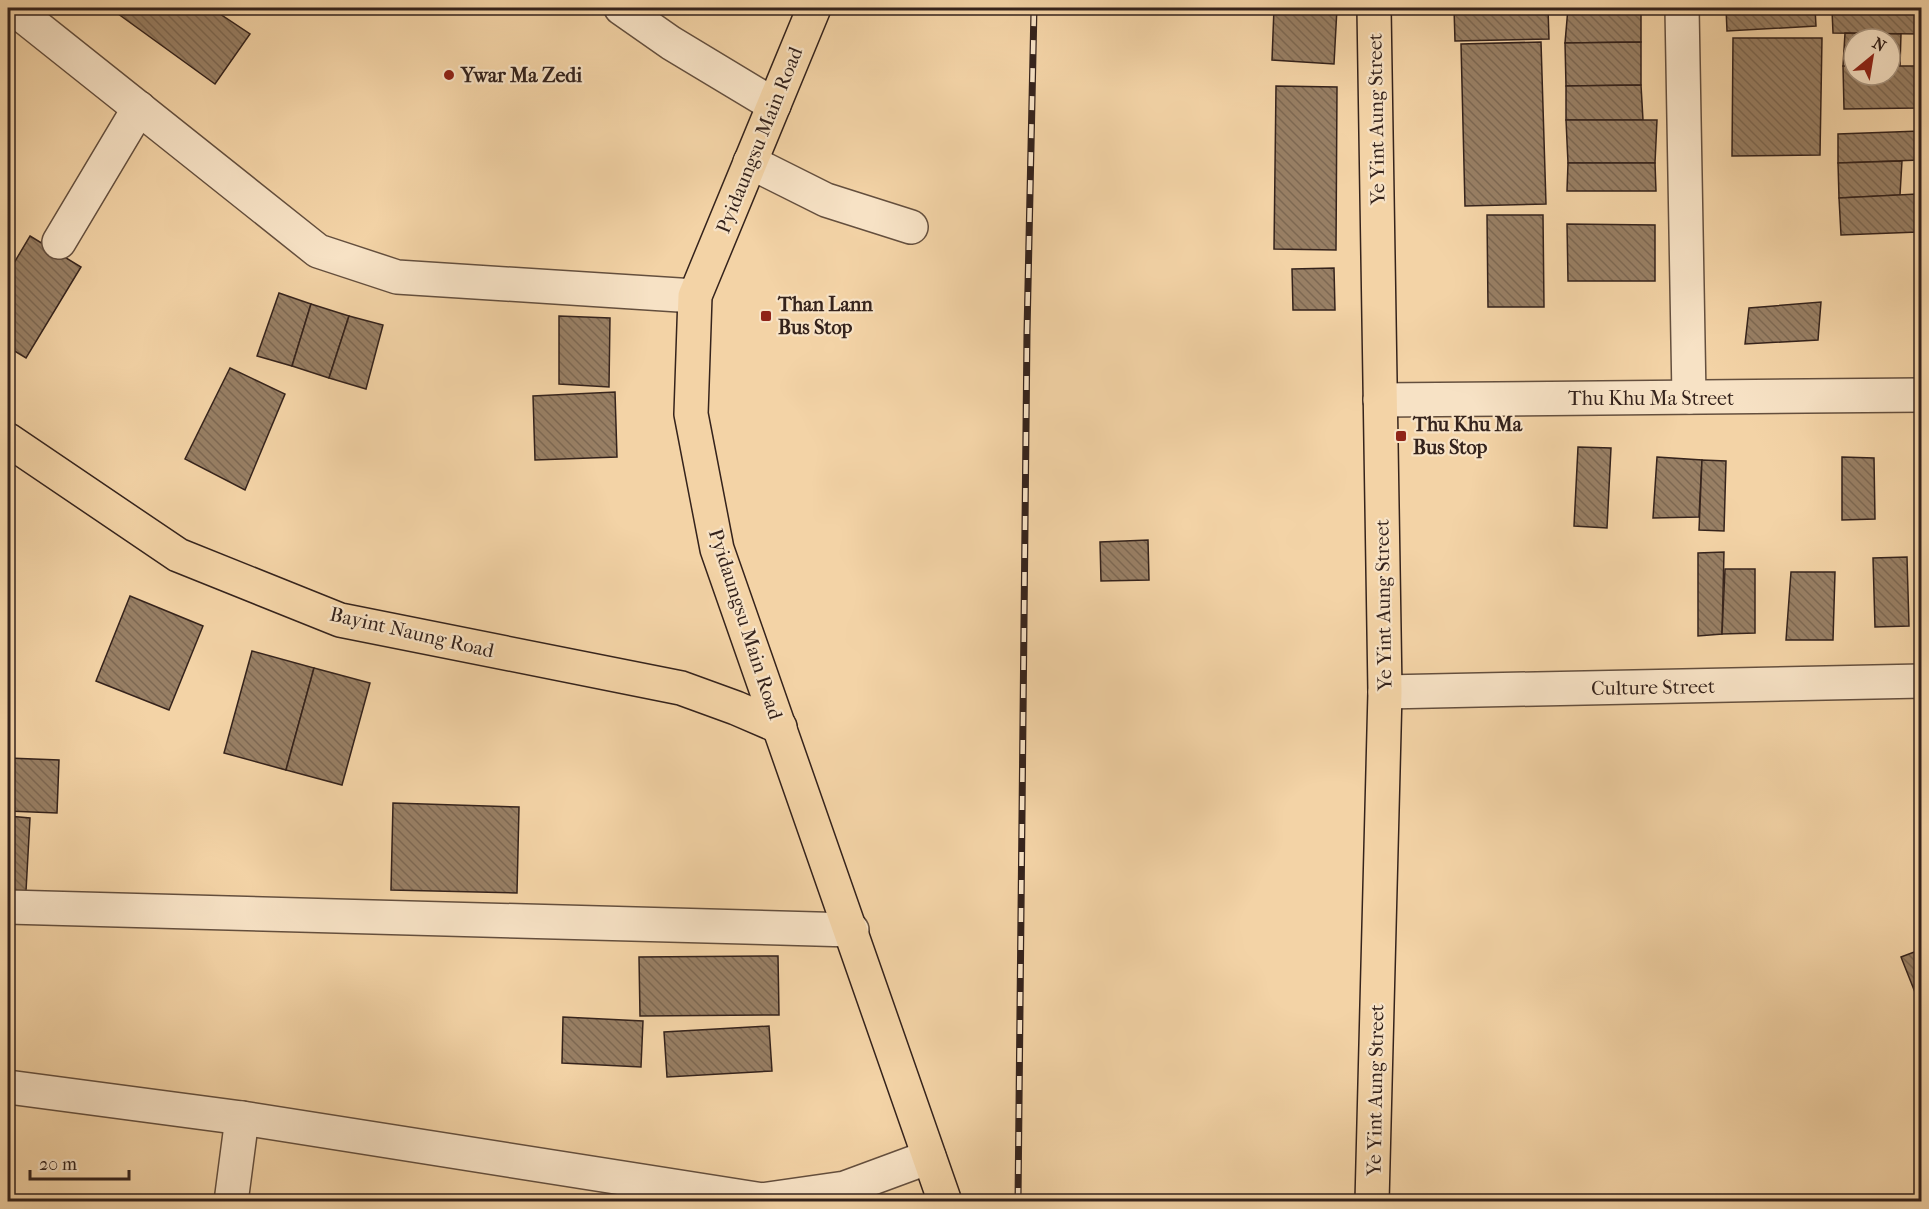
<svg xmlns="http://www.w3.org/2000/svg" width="1929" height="1209" font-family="'IM FELL French Canon',serif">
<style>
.building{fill:url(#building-back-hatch);stroke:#35231c;stroke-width:1.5}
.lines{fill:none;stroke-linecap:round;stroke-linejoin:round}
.minor-casing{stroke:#644f3e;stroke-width:36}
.major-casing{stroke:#35231c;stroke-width:36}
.minor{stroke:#f7e2c5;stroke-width:33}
.major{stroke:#f3d3a6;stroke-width:33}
.rail-casing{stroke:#35231c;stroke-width:7}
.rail{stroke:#f7e2c5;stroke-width:4.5;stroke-dasharray:14;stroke-linecap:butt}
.poi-dot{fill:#8f2418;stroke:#f7e2c5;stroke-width:2}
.labels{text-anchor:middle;stroke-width:4.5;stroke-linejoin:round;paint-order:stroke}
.poi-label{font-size:20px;font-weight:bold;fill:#35231c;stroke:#f7e2c5;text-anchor:start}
.street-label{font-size:20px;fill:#35231c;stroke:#f7e2c5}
</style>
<defs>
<pattern id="building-back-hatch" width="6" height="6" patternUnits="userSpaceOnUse" patternTransform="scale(1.5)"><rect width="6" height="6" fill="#987f64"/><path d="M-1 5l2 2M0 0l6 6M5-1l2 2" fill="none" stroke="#7d6852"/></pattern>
</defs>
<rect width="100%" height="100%" fill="#f3d3a6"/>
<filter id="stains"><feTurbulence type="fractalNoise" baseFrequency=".00333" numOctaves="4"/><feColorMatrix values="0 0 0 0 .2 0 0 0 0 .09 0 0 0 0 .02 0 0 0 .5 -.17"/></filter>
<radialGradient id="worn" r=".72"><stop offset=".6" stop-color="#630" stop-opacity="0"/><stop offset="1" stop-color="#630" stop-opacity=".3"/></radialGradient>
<g class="building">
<path d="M110,8H211L250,34L215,84Z"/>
<path d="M1274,8H1337L1334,64L1272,60Z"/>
<path d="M1454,8H1548L1549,39L1455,41Z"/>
<path d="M1568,8H1641V42L1565,43Z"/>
<path d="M1726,8H1815L1816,26L1727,31Z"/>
<rect x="1832" y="8" width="90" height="2"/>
<path d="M1832,10H1922L1921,34L1833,33Z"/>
<path d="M1845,33L1901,34L1900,66H1890V39H1854V66H1843Z"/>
<path d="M1733,38H1822L1820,155L1732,156Z"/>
<path d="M1541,42L1546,204L1465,206L1461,44Z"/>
<path d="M1641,42V85L1566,86L1565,43Z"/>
<path d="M1843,66H1854V75H1890V66H1918L1916,108L1844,109Z"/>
<path d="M1641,85L1643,120H1566V86Z"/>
<path d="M1276,86L1337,87L1336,250L1274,249Z"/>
<path d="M1566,120H1657L1655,163H1568Z"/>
<path d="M1920,131V160L1838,163V134Z"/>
<path d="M1902,161L1900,195L1839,198L1838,163Z"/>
<path d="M1568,163H1655L1656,191H1567Z"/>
<path d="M1917,194L1918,232L1841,235L1839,198Z"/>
<path d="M1487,215H1543L1544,307H1488Z"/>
<path d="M1567,224L1655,225V281H1568Z"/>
<path d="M30,236L81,267L26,358L8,347V273Z"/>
<path d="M1334,268L1335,310H1293L1292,269Z"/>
<path d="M279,293L311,304L292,366L257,356Z"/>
<path d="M1821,302L1818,340L1745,344L1749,308Z"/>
<path d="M311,304L349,316L329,378L292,366Z"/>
<path d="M349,316L383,325L366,389L329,378Z"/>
<path d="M559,316L610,318L609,387L559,384Z"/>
<path d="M230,368L285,394L245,490L185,459Z"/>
<path d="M615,392L617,457L535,460L533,396Z"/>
<path d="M1578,447L1611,448L1607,528L1574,526Z"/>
<path d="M1657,457L1702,460L1699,517L1653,518Z"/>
<path d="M1842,457L1874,458L1875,519L1842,520Z"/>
<path d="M1702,460L1726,461L1724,531L1699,530Z"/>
<path d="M1148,540L1149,580L1101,581L1100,542Z"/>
<path d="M1724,552L1722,634L1698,636V553Z"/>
<path d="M1907,557L1909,626L1875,627L1873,558Z"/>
<path d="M1725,569H1755V633L1722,634Z"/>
<path d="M1791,572H1835L1833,640H1786Z"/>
<path d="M130,596L203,626L169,710L96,681Z"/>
<path d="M252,651L314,668L286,770L224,753Z"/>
<path d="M314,668L370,683L342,785L286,770Z"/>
<path d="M8,758L59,760L57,813L8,811Z"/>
<path d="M393,803L519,807L517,893L391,890Z"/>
<path d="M8,816L30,818L26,891L8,890Z"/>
<path d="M1922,949V1010L1901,957Z"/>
<path d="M778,956L779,1015L640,1016L639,957Z"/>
<path d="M563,1017L643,1021L641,1067L562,1063Z"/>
<path d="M769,1026L772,1071L667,1077L664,1032Z"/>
</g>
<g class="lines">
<g class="minor-casing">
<g id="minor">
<path d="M13,8L318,251L397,277L695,296"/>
<path d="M621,8L671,43L774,105"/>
<path d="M1682,8L1689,397"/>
<path d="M750,162L826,200L911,227"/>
<path d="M59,242L139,108"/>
<path d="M1380,400L1922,395"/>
<path d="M1385,692L1922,681"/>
<path d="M8,907L852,930"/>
<path d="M8,1087L242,1118L762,1200L845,1188L929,1157"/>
<path d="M231,1202L242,1118"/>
</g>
</g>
<g class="major-casing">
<g id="major">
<path d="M814,8L695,296L691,414L717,549L945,1202"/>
<path d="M8,440L178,555L340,620L681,688L736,708L780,727"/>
<path d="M1372,1202L1385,692L1374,8"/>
</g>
</g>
<use href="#minor" class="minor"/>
<use href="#major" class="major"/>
<g class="rail-casing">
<path id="rail" d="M1018,1202L1027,332L1034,8"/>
</g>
<use href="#rail" class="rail"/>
</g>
<g class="poi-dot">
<circle cx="449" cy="75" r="6"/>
<rect x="760" y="310" width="12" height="12" rx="3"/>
<rect x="1395" y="430" width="12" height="12" rx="3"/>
</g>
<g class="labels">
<g class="poi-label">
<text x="461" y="82">Ywar Ma Zedi</text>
<text x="778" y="311">Than Lann<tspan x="778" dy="23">Bus Stop</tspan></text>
<text x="1413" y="431">Thu Khu Ma<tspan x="1413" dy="23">Bus Stop</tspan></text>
</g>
<g class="street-label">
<text transform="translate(1376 119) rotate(-91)" y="7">Ye Yint Aung Street</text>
<text transform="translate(759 140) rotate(-68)" y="7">Pyidaungsu Main Road</text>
<text x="1651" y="405">Thu Khu Ma Street</text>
<text transform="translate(1383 605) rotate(-91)" y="7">Ye Yint Aung Street</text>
<text transform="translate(746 624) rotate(72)" y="7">Pyidaungsu Main Road</text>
<text transform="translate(412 632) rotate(13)" y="7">Bayint Naung Road</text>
<text transform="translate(1653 687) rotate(-1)" y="7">Culture Street</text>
<text transform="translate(1375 1090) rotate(-89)" y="7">Ye Yint Aung Street</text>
</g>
</g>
<rect width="1929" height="1209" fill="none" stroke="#f3d3a6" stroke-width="30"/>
<rect x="9" y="9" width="1911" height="1191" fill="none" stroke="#35231c" stroke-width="3"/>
<rect x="15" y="15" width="1899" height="1179" fill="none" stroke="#35231c" stroke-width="1.5"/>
<g transform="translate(1872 57) rotate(30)"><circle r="28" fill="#f7e2c5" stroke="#a99681" stroke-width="1.5"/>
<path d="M0-4.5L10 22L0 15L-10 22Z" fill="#8f2418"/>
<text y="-9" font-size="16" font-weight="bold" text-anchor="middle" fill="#35231c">N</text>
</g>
<path d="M30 1170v9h99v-9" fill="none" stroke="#35231c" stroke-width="3"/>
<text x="39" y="1170" font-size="18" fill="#35231c" stroke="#f7e2c5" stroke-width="4.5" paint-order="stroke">20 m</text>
<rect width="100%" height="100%" filter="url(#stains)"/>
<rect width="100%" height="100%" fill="url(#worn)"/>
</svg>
